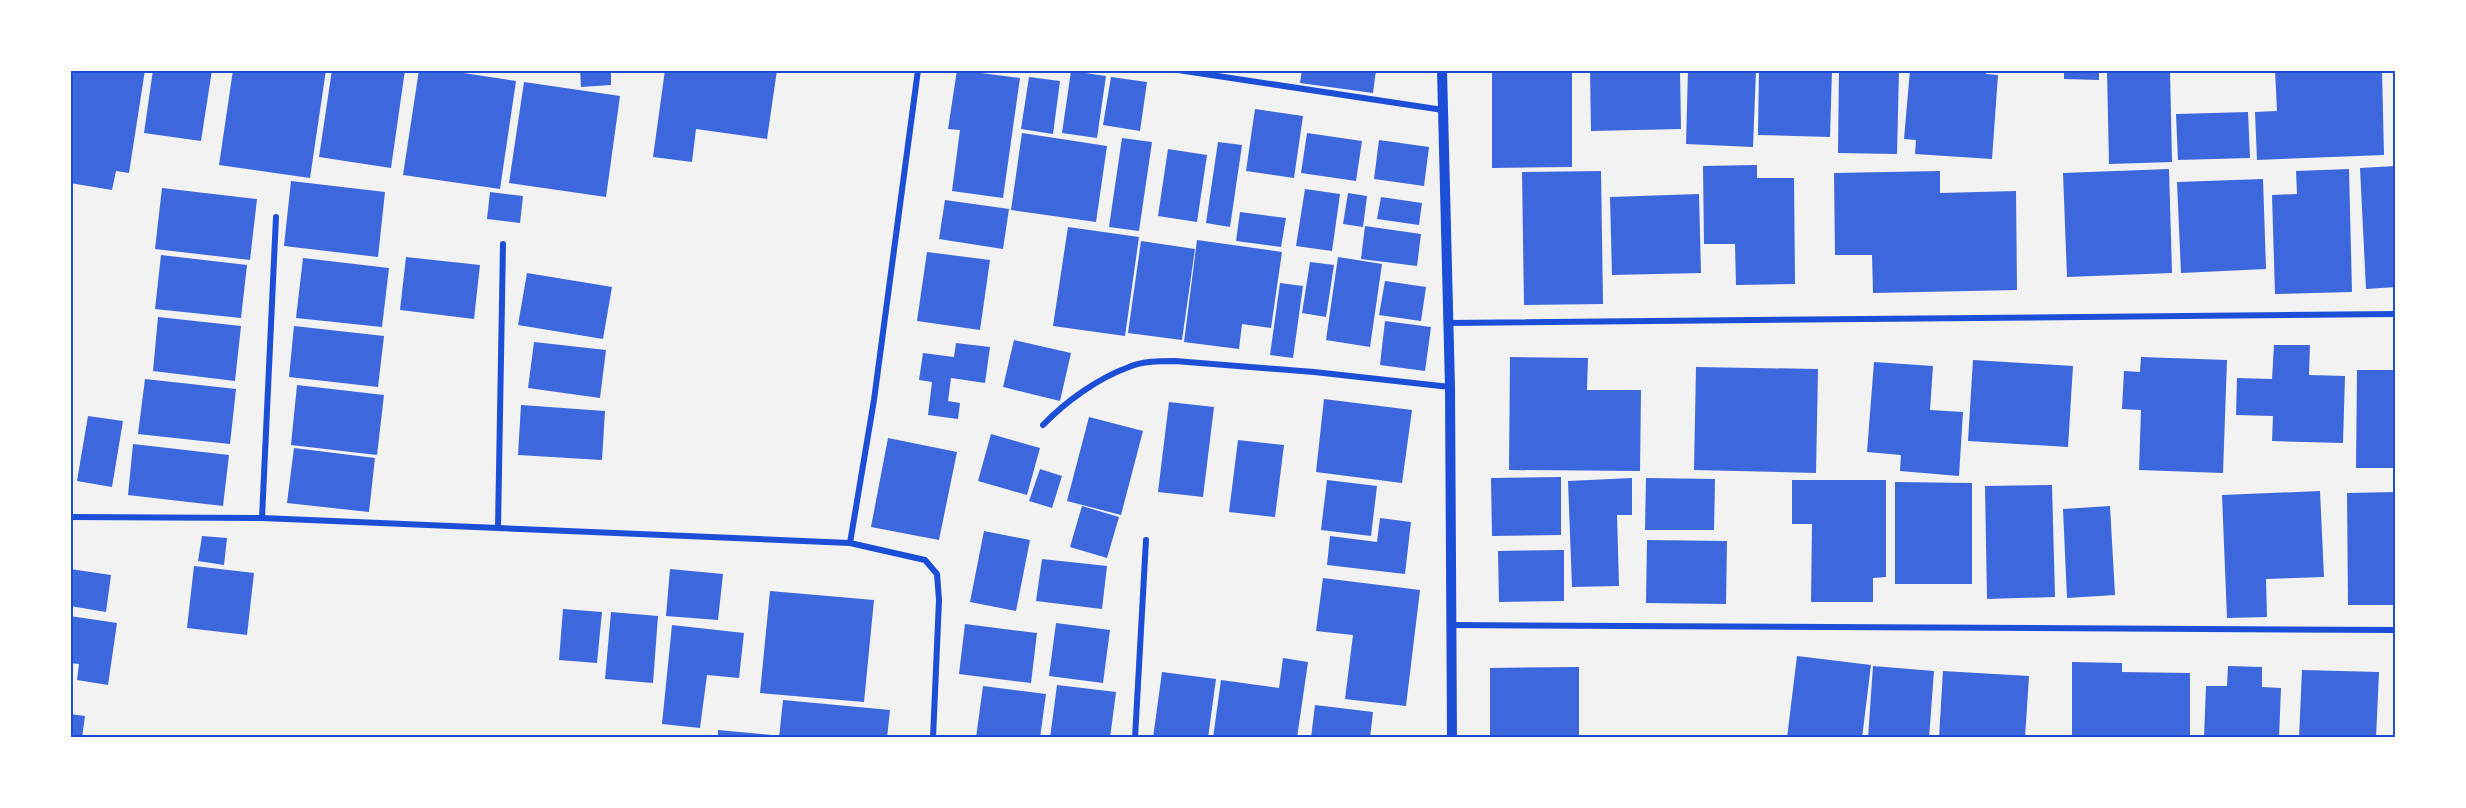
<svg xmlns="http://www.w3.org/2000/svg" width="2466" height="808" font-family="'Varela Round',sans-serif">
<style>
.building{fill:#3d67dc}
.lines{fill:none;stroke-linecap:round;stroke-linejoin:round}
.minor{stroke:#1d4ed8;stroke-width:6}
.tertiary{stroke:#1d4ed8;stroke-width:10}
.neatline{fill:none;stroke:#1d4ed8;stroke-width:2}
</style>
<rect width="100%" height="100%" fill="#f2f2f2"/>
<g class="building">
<path d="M70,70H145L129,173L116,171L112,190L70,183Z"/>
<path d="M153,70H212L201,141L144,133Z"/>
<path d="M233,70H326L310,178L219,165Z"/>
<path d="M332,70H405L391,168L319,157Z"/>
<path d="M419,70H443L516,81L500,189L403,175Z"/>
<path d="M580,70H611V85L581,87Z"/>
<path d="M665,70H777L767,139L696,129L692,162L653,157Z"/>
<path d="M957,70L1020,78L1003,198L952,191L960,130L948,129Z"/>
<path d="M1302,70H1376L1373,93L1300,83Z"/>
<path d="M1492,70H1572V167L1492,168Z"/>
<path d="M1590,70H1680L1681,129L1591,131Z"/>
<path d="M1688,70H1756L1753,147L1686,144Z"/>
<path d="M1759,70H1832L1830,137L1758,135Z"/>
<path d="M1839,70H1899L1897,154L1838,153Z"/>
<path d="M1910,70H1986V74L1998,75L1992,159L1915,154L1916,140L1904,139Z"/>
<path d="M2064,70H2099V80L2064,79Z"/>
<path d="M2107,70H2170L2172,162L2109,164Z"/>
<path d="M2275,70H2382L2384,155L2257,160L2255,112L2277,111Z"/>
<path d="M1071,71L1106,76L1097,138L1062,133Z"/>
<path d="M1029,77L1060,81L1053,134L1021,129Z"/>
<path d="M1111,77L1147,82L1140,131L1103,125Z"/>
<path d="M524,82L620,96L606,197L509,183Z"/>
<path d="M1255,109L1303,116L1294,178L1246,171Z"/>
<path d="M2248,112L2250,158L2178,160L2176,114Z"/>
<path d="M1022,133L1107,146L1096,222L1011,210Z"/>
<path d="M1307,133L1362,141L1356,181L1301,173Z"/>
<path d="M1122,138L1152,142L1139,231L1109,227Z"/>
<path d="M1379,140L1429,147L1424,186L1374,179Z"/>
<path d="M1218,142L1242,145L1230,227L1206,223Z"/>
<path d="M1168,149L1207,155L1197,222L1158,216Z"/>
<path d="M1757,165V178H1794L1795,284L1736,285L1735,244H1704L1703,166Z"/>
<path d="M2396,166V287L2366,289L2360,168Z"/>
<path d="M2169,169L2172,273L2067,277L2063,173Z"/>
<path d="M2349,169L2352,292L2275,294L2272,195L2297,194L2296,171Z"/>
<path d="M1601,171L1603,304L1524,305L1522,172Z"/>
<path d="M1940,171V193L2016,191L2017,290L1873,293L1872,255H1835L1834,173Z"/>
<path d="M2263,179L2266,269L2181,273L2177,182Z"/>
<path d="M291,181L385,192L378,257L284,246Z"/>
<path d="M162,188L257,199L250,260L155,249Z"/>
<path d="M1305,189L1340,194L1332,251L1296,246Z"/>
<path d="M490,192L523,196L520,223L487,219Z"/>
<path d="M1348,193L1367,196L1363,227L1343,224Z"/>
<path d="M1699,194L1701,273L1612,275L1610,197Z"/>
<path d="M1381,197L1422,203L1419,225L1377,219Z"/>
<path d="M945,200L1009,209L1003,249L939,239Z"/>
<path d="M1240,212L1286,218L1281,247L1236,241Z"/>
<path d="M1365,226L1421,234L1417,266L1361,259Z"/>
<path d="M1068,227L1139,237L1125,336L1053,326Z"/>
<path d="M1197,240L1282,252L1271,328L1242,324L1239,349L1184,342Z"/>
<path d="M1141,241L1195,249L1182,340L1128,333Z"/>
<path d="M927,252L990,260L980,330L917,321Z"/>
<path d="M161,255L247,265L241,318L155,309Z"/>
<path d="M406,257L480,265L474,319L400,310Z"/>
<path d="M1338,257L1382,264L1370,347L1326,340Z"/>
<path d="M303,258L389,268L382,327L296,318Z"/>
<path d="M1310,262L1334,265L1326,317L1302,313Z"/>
<path d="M527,273L612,287L603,339L518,325Z"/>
<path d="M1385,281L1426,287L1421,321L1379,315Z"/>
<path d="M1280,283L1303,286L1293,358L1270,355Z"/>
<path d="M158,317L241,326L235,381L153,371Z"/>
<path d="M1385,321L1431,327L1425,371L1380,365Z"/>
<path d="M294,326L384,336L378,387L289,377Z"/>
<path d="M1014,340L1071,353L1060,401L1003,387Z"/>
<path d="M534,342L606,350L600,398L528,388Z"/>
<path d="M956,343L990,347L985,383L951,378L948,401L960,403L958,419L928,415L932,382L919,380L923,353L954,357Z"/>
<path d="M2274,345H2310L2309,375L2345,376L2343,443L2272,441L2273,416L2236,415L2237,378L2272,379Z"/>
<path d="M1510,357L1588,358L1587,390H1641L1640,471L1509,470Z"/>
<path d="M2141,357L2227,360L2223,473L2139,470L2141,410L2122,409L2124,371L2140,372Z"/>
<path d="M1973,360L2073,366L2068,447L1968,441Z"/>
<path d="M1874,362L1933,366L1930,410L1963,412L1959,476L1900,471L1901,455L1867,452Z"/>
<path d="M1696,367L1818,369L1816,473L1694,470Z"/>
<path d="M2357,370H2396V468H2356Z"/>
<path d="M145,379L236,389L230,444L138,434Z"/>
<path d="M297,385L384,395L377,455L291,445Z"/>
<path d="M1324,399L1412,410L1402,483L1316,472Z"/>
<path d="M1169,402L1214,407L1203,497L1158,492Z"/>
<path d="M521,405L605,411L602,460L518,455Z"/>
<path d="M88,416L123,421L112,487L77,481Z"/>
<path d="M1089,417L1143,431L1121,515L1067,501Z"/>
<path d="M991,434L1040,448L1027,495L978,481Z"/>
<path d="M888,438L957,452L939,540L871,527Z"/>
<path d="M1238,440L1284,445L1275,517L1229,512Z"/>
<path d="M133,444L229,455L223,506L128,495Z"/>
<path d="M294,448L375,458L369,512L287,503Z"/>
<path d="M1040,469L1062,476L1052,508L1029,501Z"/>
<path d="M1561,477V535L1492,536L1491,478Z"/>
<path d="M1632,478V515H1617L1619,586L1572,587L1568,481Z"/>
<path d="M1646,478L1715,479L1714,530H1645Z"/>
<path d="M1327,480L1377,486L1371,536L1321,530Z"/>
<path d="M1792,480H1886V577L1873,578V602H1811L1812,524H1792Z"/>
<path d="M1895,482L1972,483V584H1895Z"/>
<path d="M2052,485L2055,597L1987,599L1985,486Z"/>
<path d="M2320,491L2324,577L2266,579L2267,617L2227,618L2222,495Z"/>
<path d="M2396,492V605H2348L2347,493Z"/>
<path d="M1082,506L1119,517L1107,558L1070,547Z"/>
<path d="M2110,506L2115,595L2067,598L2063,509Z"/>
<path d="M1380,518L1411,522L1405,574L1327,565L1330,536L1377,542Z"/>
<path d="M984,531L1030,540L1016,611L970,602Z"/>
<path d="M202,536L227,538L224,565L198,561Z"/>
<path d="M1647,540L1727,541L1726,604L1646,603Z"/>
<path d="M1564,550V601L1499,602L1498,551Z"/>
<path d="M1042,559L1107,566L1102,609L1036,601Z"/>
<path d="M194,566L254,573L247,635L187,628Z"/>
<path d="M70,569L111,575L106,612L70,606Z"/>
<path d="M670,569L723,574L718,620L666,616Z"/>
<path d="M1323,578L1420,590L1406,706L1345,699L1353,635L1316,631Z"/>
<path d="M770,591L874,600L864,702L760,693Z"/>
<path d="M563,609L602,612L597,663L559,660Z"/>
<path d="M611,612L658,616L653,683L605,679Z"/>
<path d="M70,616L117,623L108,685L77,680L79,664L70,663Z"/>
<path d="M1056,623L1110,630L1103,683L1049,676Z"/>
<path d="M965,624L1037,633L1031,683L959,674Z"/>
<path d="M672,625L744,633L739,678L707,675L700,728L662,724Z"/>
<path d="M1797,656L1871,665L1862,738H1787Z"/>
<path d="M1283,658L1308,662L1297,738H1213L1221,680L1279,688Z"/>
<path d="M2072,662L2122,663V672L2190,673V738H2072Z"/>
<path d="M1873,666L1934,671L1929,738H1868Z"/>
<path d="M2228,666L2262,667V687L2281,688L2279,738H2204L2206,686H2227Z"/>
<path d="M1579,667V738H1490V668Z"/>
<path d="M2302,670L2379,672L2376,738H2299Z"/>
<path d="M1943,671L2029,676L2025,738H1939Z"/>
<path d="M1162,672L1216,679L1208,738H1153Z"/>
<path d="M1057,685L1116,692L1110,738H1050Z"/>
<path d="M983,686L1046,694L1040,738H976Z"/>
<path d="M783,700L890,710L887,738H779Z"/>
<path d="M1315,705L1373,712L1370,738H1311Z"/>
<path d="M70,714L85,716L82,738H70Z"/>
<path d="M718,730L772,735V738H718Z"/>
</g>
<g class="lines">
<g class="minor">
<path d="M918,70L874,400L850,543L925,560L937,574L939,600L933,738"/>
<path d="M1178,70L1443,110"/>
<path d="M1448,323L2396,314"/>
<path d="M1043,425C1065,402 1098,378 1129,367C1143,361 1160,361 1175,361L1314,372L1450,387"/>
<path d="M70,517L262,518L850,543"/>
<path d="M262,518L276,217"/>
<path d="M498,528L503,244"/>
<path d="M1452,625L2396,630"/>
<path d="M1135,738L1146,540"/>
</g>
<path class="tertiary" d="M1442,70L1450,387L1452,738"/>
</g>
<rect width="2466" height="808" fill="none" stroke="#ffffff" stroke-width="144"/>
<rect x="72" y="72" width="2322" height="664" class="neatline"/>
</svg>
